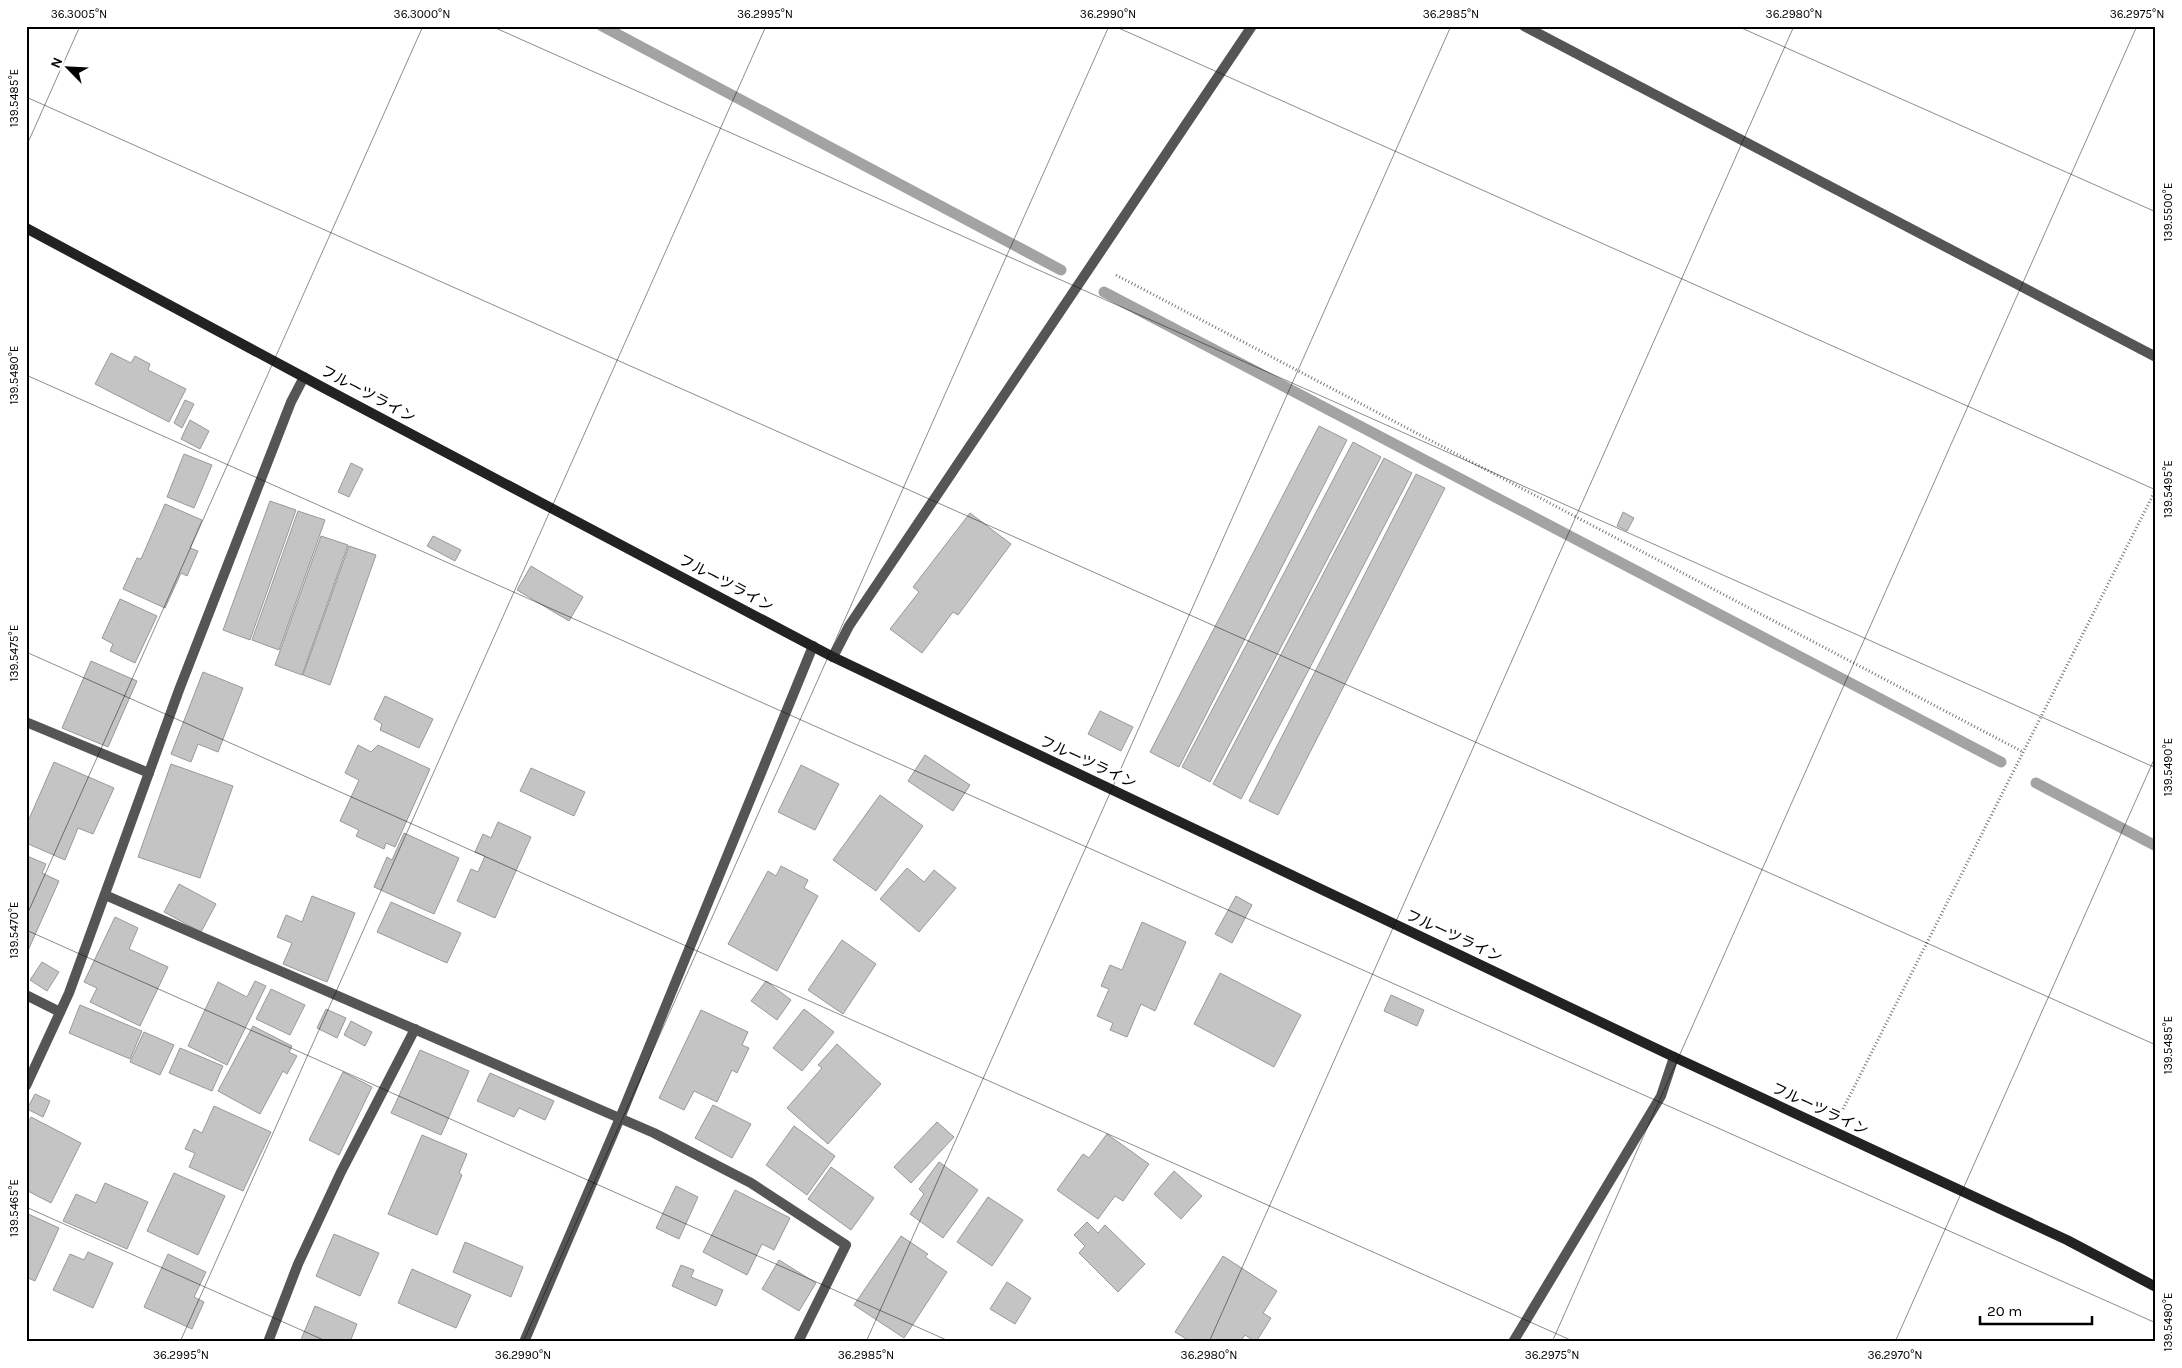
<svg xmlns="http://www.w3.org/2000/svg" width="2182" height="1368" font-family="Karla,'Noto Sans JP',sans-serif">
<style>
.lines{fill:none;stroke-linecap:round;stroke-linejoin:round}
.stream{stroke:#a3a3a3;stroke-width:11}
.building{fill:#c4c4c4;stroke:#999}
.path{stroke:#777;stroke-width:3;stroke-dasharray:1 2.5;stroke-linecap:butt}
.lane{stroke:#555;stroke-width:10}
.street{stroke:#555;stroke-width:10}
.secondary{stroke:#222;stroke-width:10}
.ticks{fill:none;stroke:#000;stroke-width:1;stroke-opacity:0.45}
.labels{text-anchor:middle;stroke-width:4;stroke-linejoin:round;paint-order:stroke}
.street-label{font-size:15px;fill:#000;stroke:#fff}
.neatline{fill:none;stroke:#000;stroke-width:2}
.ticks-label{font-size:12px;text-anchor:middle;fill:#000}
</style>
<rect width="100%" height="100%" fill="#fff"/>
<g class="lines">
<g class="stream">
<path d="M602,26L1061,270"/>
<path d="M1104,292L2001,762"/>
<path d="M2036,783L2156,846"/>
</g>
</g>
<g class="building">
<path d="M111,353L131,363L135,356L150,364L148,370L186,389L169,422L95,384Z"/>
<path d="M185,400L194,404L182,428L174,423Z"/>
<path d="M190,420L209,431L200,449L181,439Z"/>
<path d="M1319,426L1347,440L1179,767L1150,752Z"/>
<path d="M1353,442L1381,457L1210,782L1182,767Z"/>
<path d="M184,454L212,465L194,508L167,497Z"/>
<path d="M1384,458L1412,473L1241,799L1213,784Z"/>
<path d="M351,463L363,469L349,497L338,492Z"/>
<path d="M1416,474L1445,488L1278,815L1249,801Z"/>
<path d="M270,501L296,510L250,640L223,630Z"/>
<path d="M165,504L202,520L190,548L198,551L187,576L181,573L165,608L123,589L137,558L141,559Z"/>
<path d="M298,511L325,520L279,650L252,640Z"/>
<path d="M1623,512L1634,518L1627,531L1617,526Z"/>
<path d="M970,513L1011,544L958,615L953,612L922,653L890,629L919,592L913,587Z"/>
<path d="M321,536L348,545L302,675L275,665Z"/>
<path d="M433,536L461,550L455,561L427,546Z"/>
<path d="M349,546L376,555L330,685L303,675Z"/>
<path d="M531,566L583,597L569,621L517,590Z"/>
<path d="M120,599L157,616L135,663L110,651L113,644L102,638Z"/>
<path d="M91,661L137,681L108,747L62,728Z"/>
<path d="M203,672L243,688L218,752L198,744L191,762L171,754Z"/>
<path d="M385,696L433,719L419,748L380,730L382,724L374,719Z"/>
<path d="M1100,711L1133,727L1121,751L1088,734Z"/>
<path d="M358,745L371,752L378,745L430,769L395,847L386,843L384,849L356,836L359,830L340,821L359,780L345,773Z"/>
<path d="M925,755L970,785L953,811L908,781Z"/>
<path d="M54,762L114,788L93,834L78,828L65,860L26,843V826Z"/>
<path d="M171,764L233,786L200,878L138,857Z"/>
<path d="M801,765L839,784L815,830L778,812Z"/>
<path d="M531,768L585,792L574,816L520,791Z"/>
<path d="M880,795L923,826L876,891L833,860Z"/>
<path d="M498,822L531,837L495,918L457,901L471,869L478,872L485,856L475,852L483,834L491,838Z"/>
<path d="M404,833L459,858L434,914L374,887L387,857L392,860Z"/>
<path d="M27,856L46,864L42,873L59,881L26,955Z"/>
<path d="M781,866L808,880L804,888L818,896L777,971L728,944L768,871L776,876Z"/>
<path d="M907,868L924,882L934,870L956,888L919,932L880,899Z"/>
<path d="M179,884L216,904L201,932L164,912Z"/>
<path d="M312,896L355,913L327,982L283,964L292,943L277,937L286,915L302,922Z"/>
<path d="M1236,896L1252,905L1232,943L1215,934Z"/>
<path d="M391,902L461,933L447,963L377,932Z"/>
<path d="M115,917L138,928L129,949L168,967L140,1026L90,1002L97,988L84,982Z"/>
<path d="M1142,922L1186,942L1155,1011L1141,1004L1127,1037L1110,1030L1113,1023L1097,1016L1109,989L1101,986L1110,965L1122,970Z"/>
<path d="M842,940L876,964L843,1014L808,990Z"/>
<path d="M42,962L59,972L47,991L30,980Z"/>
<path d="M1220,973L1301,1015L1274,1067L1194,1024Z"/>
<path d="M255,981L266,986L227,1065L188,1046L218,982L247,997Z"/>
<path d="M766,981L791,1000L777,1020L751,1001Z"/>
<path d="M271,989L305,1005L290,1035L256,1019Z"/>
<path d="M1391,995L1424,1010L1417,1026L1384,1011Z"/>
<path d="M80,1005L142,1031L130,1059L69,1033Z"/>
<path d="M326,1009L346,1018L337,1038L317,1028Z"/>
<path d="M804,1009L834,1032L802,1071L773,1048Z"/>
<path d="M701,1010L748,1032L742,1045L749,1048L737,1073L732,1070L717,1102L694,1091L684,1110L659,1098Z"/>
<path d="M351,1021L372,1032L365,1046L344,1035Z"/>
<path d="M253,1026L292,1046L289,1052L297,1056L287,1074L283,1071L260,1114L218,1091Z"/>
<path d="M144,1032L174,1045L160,1075L130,1062Z"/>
<path d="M837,1044L881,1084L828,1144L787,1108L822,1068L818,1065Z"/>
<path d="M180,1048L223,1066L212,1091L169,1073Z"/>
<path d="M420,1050L469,1071L441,1135L391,1113Z"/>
<path d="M343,1072L372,1087L339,1155L309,1140Z"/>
<path d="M490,1073L554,1101L545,1120L519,1108L514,1117L477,1101Z"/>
<path d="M35,1094L50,1101L43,1117L27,1109Z"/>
<path d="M713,1105L751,1124L732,1158L695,1138Z"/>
<path d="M214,1106L271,1132L243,1191L189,1167L195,1153L185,1149L194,1129L202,1133Z"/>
<path d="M31,1117L81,1143L51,1203L26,1190V1126Z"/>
<path d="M937,1122L954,1137L911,1183L894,1167Z"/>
<path d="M794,1126L835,1156L807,1195L766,1165Z"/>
<path d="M1107,1134L1149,1164L1123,1201L1115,1196L1098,1219L1057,1190L1083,1154L1089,1158Z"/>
<path d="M422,1135L467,1154L459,1173L462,1175L437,1235L388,1214Z"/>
<path d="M939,1162L978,1190L943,1238L910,1214L924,1194L919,1189Z"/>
<path d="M831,1167L874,1198L851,1230L808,1199Z"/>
<path d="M1174,1171L1202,1196L1181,1219L1154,1194Z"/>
<path d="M174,1173L225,1196L198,1255L147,1231Z"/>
<path d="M105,1183L148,1202L127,1249L63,1221L76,1194L96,1203Z"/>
<path d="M676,1186L698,1197L679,1239L656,1228Z"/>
<path d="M735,1190L790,1218L774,1250L762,1244L747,1275L703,1252Z"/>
<path d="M988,1197L1023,1220L992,1266L957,1242Z"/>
<path d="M26,1213L59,1228L35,1281L26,1277Z"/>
<path d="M1087,1222L1098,1233L1105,1225L1145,1264L1118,1292L1079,1253L1085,1246L1074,1235Z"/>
<path d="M334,1234L379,1253L360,1296L316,1276Z"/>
<path d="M901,1236L928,1254L925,1257L947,1272L904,1338L854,1305Z"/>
<path d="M465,1242L523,1267L511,1297L453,1272Z"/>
<path d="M88,1252L113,1263L93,1308L53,1290L70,1254L84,1260Z"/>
<path d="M168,1254L206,1272L194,1297L204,1302L192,1329L144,1307Z"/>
<path d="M1223,1256L1277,1291L1263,1313L1271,1318L1256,1342L1245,1335L1240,1342H1191L1175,1332Z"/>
<path d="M779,1260L816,1283L799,1311L762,1289Z"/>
<path d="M681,1265L694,1270L691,1277L723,1290L716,1306L672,1286Z"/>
<path d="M412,1269L471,1295L456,1328L398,1303Z"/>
<path d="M1007,1282L1031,1298L1015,1324L990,1309Z"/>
<path d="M315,1306L357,1324L350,1342H300Z"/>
</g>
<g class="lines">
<g class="path">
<path d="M1116,275L2023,752"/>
<path d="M1843,1109L2156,489"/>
</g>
<g class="lane">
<path d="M26,722L149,773"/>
<path d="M105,895L654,1133L751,1183L846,1245L798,1342"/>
<path d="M26,995L60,1012"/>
<path d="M268,1342L298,1264L341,1172L415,1029"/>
<path d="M1513,1342L1661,1096L1674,1057"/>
</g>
<g class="street">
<path d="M1524,26L2156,357"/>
<path d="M833,657L849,626L1252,26"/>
<path d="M26,1086L69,993L179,690L291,402L304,377"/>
<path d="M524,1342L620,1118L813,646"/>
</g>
<path class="secondary" d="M26,228L324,388L833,657L1674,1057L2067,1240L2156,1287"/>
</g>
<path class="ticks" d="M491,26L2156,768M1114,26L2156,490M1737,26L2156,212M26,97L2156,1045M26,147L80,26M26,375L2156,1323M26,652L1575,1342M26,917L423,26M26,930L951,1342M26,1207L328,1342M180,1342L766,26M523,1342L1109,26M866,1342L1451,26M1209,1342L1794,26M1552,1342L2137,26M1895,1342L2156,755"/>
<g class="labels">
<g class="street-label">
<text transform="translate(368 394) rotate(28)" y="5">フルーツライン</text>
<text transform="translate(726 583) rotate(28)" y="5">フルーツライン</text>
<text transform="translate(1088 762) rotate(25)" y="5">フルーツライン</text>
<text transform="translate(1454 936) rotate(25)" y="5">フルーツライン</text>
<text transform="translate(1820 1109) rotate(25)" y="5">フルーツライン</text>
</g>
</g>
<rect width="2182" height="1368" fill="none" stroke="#ffffff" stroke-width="55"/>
<g transform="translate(68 68) rotate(294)" stroke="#ffffff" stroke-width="4" paint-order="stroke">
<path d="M0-4L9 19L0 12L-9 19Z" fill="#000000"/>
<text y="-8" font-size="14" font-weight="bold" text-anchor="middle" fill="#000000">N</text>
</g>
<path d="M1980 1316v8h112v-8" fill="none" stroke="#000000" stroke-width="2.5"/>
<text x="1987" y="1316" font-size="15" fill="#000000" stroke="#ffffff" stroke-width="4" paint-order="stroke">20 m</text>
<rect x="28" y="28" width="2126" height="1312" class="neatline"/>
<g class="ticks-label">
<text x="79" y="18">36.3005°N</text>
<text x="422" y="18">36.3000°N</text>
<text x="765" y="18">36.2995°N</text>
<text x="1108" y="18">36.2990°N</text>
<text x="1451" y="18">36.2985°N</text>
<text x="1794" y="18">36.2980°N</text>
<text x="2137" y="18">36.2975°N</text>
<text transform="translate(14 98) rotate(-90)" y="4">139.5485°E</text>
<text transform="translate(2168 212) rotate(-90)" y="4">139.5500°E</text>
<text transform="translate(14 375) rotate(-90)" y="4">139.5480°E</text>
<text transform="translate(2168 489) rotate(-90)" y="4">139.5495°E</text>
<text transform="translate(14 653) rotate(-90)" y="4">139.5475°E</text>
<text transform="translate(2168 767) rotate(-90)" y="4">139.5490°E</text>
<text transform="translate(14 930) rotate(-90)" y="4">139.5470°E</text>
<text transform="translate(2168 1045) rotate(-90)" y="4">139.5485°E</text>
<text transform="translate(14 1208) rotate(-90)" y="4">139.5465°E</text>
<text transform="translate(2168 1322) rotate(-90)" y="4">139.5480°E</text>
<text x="181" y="1359">36.2995°N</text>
<text x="523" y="1359">36.2990°N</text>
<text x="866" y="1359">36.2985°N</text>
<text x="1209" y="1359">36.2980°N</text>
<text x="1552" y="1359">36.2975°N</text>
<text x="1895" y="1359">36.2970°N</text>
</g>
</svg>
